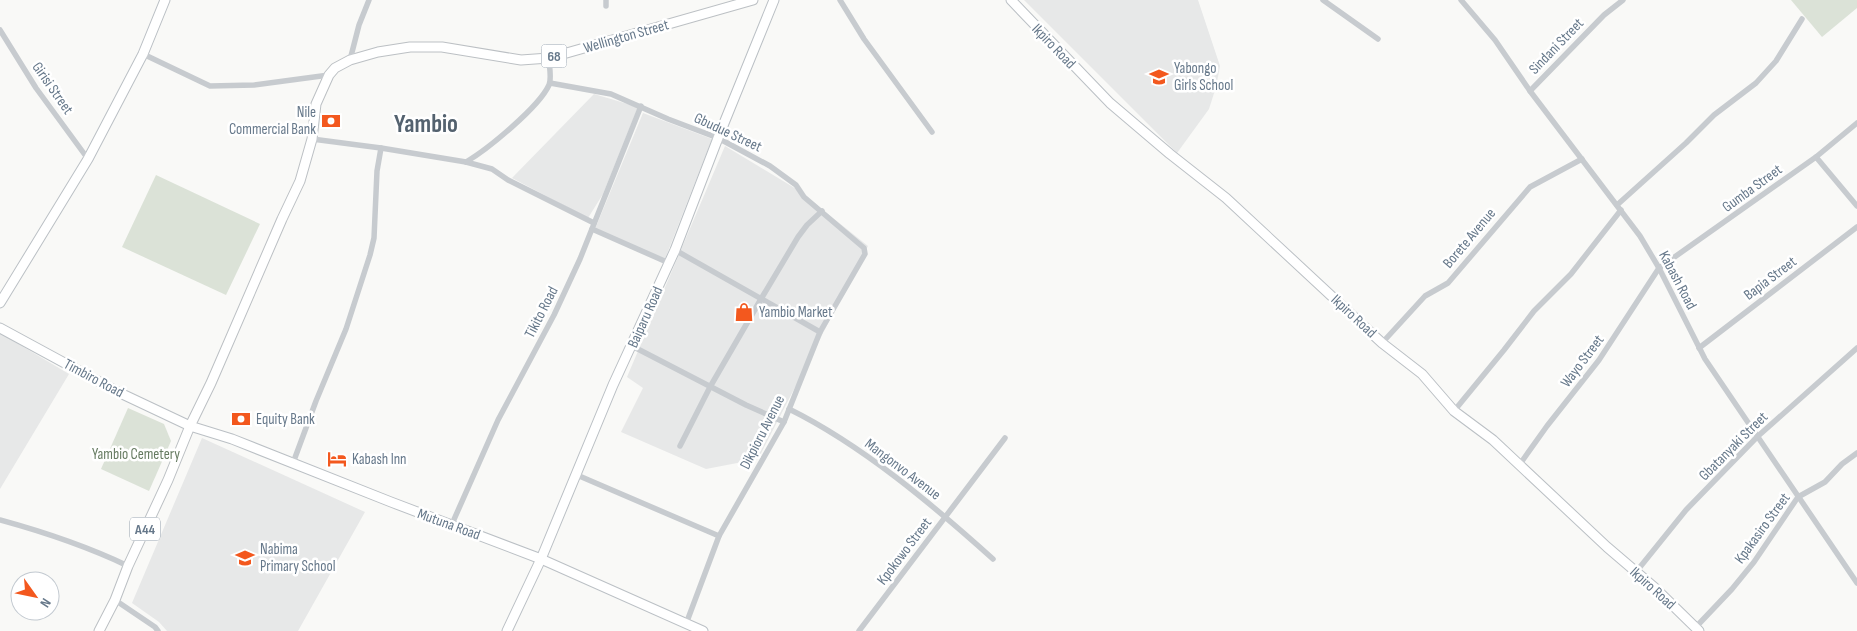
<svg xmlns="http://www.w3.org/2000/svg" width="1857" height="631" font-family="'Sofia Sans Condensed',sans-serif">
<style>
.built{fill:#e7e8e8}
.green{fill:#dbe2d7}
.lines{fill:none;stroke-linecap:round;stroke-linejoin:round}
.secondary-casing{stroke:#bbc0c5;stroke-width:11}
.primary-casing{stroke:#bcc0c4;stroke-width:11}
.street{stroke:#c7cbcf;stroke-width:5.5}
.secondary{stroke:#fff;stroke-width:9}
.primary{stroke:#fff;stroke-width:9}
.labels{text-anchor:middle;stroke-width:5;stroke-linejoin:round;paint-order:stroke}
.shield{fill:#fff;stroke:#94a0ad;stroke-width:1}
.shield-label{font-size:14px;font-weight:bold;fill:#66788a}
.street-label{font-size:15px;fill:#66788a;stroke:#fff}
.poi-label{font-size:15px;fill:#66788a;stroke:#fff;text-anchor:start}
.park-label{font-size:15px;fill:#667b61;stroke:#fff}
.town-label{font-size:25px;font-weight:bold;fill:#54626f;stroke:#fff}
</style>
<rect width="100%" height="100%" fill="#f9f9f7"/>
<g class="built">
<path d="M1024,0H1198L1220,66L1216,87L1209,109L1177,153Z"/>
<path d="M594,94L638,107L603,194L588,218L512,178Z"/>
<path d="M643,113L712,139L665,259L595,229Z"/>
<path d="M725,146L798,190L868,246L758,459L706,469L621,432L643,388L627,377Z"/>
<path d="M0,333L69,374L0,489Z"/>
<path d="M202,438L365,512L298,631H167L159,622L132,603Z"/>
</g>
<g class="green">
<path d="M1791,0H1857V8L1822,37Z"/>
<path d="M156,175L260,224L226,295L122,247Z"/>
<path d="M128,408L164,424L171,441L149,491L101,469Z"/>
</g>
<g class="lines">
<g class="secondary-casing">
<g id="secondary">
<path d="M1011,0L1110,103L1170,154L1226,198L1382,343L1422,374L1454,411L1493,440L1607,547L1655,588L1699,631"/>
<path d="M0,303L88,159L143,54L165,0"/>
<path d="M0,328L118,392L190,426L232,439L391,502L541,559L703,631"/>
<path d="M507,631L541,559L613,385L675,250L718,138L774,0"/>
</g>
</g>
<g class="primary-casing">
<path id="primary" d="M99,631L115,600L128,566L168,480L190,426L211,383L282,219L300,181L312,139L316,104L329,75L335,68L350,60L378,52L410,47H442L521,60L549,58L753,0"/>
</g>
<g class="street">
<path d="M606,0V6"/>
<path d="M840,0L864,39L932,132"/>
<path d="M1323,0L1378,39"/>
<path d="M1461,0L1495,40L1530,91L1640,236L1659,268L1705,359L1857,583"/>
<path d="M0,30L36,88L88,159"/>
<path d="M143,54L210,86L254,85L329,75"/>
<path d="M350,60L359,25L369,0"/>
<path d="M550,83L611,94L668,119L718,138L770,166L796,185L804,197L864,248L865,254L820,332L784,422L719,536L686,624"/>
<path d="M1530,91L1604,15L1623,0"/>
<path d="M312,139L381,148L466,162L492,169L508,180L594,223"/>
<path d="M1816,157L1857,206"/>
<path d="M466,162C488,149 539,107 549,85C552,78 549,66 549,58"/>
<path d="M1617,205L1686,143L1714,115L1756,83L1776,61L1802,19"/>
<path d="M592,229L669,263"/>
<path d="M675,250L820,332"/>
<path d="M1382,343L1425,296L1448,283L1530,187L1582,159"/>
<path d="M632,346L746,405L784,422"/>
<path d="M1699,348L1857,227"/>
<path d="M789,409C862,445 933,505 993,559"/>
<path d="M1454,411L1504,350L1534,311L1571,274L1621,210"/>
<path d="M680,446L710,387L761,299L798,237L807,225L822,211"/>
<path d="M293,463L316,401L346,329L370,255L374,238L377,171L381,148"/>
<path d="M1520,464L1547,426L1599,360L1659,268L1816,157L1857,123"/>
<path d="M577,475L719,536"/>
<path d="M0,520C44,532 86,546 128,566"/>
<path d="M452,524L498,420L554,315L580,259L641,106"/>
<path d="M1636,572L1686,510L1757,437L1857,348"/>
<path d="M115,600L155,627L158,631"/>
<path d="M1695,628L1732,589L1754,562L1798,497L1825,482L1842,464L1857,453"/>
<path d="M859,631L1005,438"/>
</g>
<use href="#secondary" class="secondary"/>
<use href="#primary" class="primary"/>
</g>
<defs>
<g id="school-bare" transform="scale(1.5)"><path d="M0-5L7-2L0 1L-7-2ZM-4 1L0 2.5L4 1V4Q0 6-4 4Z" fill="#f3581e" stroke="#fff" stroke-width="2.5" paint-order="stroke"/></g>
<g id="bank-bare" transform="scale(1.5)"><path d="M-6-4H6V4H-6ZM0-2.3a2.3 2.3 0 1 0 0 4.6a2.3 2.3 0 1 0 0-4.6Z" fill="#f3581e" stroke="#fff" stroke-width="2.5" paint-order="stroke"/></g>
<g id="shop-bare" transform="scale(1.5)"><path d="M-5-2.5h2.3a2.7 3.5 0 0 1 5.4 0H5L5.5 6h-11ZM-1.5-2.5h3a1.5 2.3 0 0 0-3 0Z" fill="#f3581e" stroke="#fff" stroke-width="2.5" paint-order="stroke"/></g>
<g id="hotel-bare" transform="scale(1.5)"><path d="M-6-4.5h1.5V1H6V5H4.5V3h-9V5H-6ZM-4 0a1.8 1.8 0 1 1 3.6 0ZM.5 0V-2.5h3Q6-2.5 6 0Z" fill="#f3581e" stroke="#fff" stroke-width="2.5" paint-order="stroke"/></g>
</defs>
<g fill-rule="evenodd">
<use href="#school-bare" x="1159" y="77"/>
<use href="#bank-bare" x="331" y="121"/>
<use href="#shop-bare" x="744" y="312"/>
<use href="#bank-bare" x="241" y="419"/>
<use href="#hotel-bare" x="337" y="459"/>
<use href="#school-bare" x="245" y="558"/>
</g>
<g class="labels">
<g class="shield">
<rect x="541.5" y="44.5" width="25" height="23" rx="4"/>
<rect x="130" y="517.5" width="30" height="23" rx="4"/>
</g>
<g class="shield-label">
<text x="554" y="61">68</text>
<text x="145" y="534">A44</text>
</g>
<g class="street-label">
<text transform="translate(626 36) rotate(-16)" y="5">Wellington Street</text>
<text transform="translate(1054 46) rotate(46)" y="5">Ikpiro Road</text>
<text transform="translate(1556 46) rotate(-46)" y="5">Sindani Street</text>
<text transform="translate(53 88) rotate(55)" y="5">Girisi Street</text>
<text transform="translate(728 132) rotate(25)" y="5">Gbudue Street</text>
<text transform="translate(1752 188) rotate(-36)" y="5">Gumba Street</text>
<text transform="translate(1469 238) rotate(-50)" y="5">Borete Avenue</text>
<text transform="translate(1770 278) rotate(-37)" y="5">Bapia Street</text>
<text transform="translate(1678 280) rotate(62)" y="5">Kabash Road</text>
<text transform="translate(541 312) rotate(-63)" y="5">Tikito Road</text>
<text transform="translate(1354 316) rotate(43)" y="5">Ikpiro Road</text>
<text transform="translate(645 317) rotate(-66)" y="5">Baiparu Road</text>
<text transform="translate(1582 361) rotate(-53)" y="5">Wayo Street</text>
<text transform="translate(94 378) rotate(28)" y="5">Timbiro Road</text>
<text transform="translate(762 432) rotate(-63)" y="5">Dikpioru Avenue</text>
<text transform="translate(1733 446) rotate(-45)" y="5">Gbatanyaki Street</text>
<text transform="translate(903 469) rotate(37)" y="5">Mangonvo Avenue</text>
<text transform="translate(449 524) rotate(20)" y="5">Mutuna Road</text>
<text transform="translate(1762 528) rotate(-54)" y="5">Kpakasiro Street</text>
<text transform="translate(904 551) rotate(-53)" y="5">Kpokowo Street</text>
<text transform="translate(1653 588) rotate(42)" y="5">Ikpiro Road</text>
</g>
<g class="poi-label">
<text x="1174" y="73">Yabongo<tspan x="1174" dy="17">Girls School</tspan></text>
<text x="316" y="117" text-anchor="end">Nile<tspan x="316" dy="17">Commercial Bank</tspan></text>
<text x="759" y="317">Yambio Market</text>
<text x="256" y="424">Equity Bank</text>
<text x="352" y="464">Kabash Inn</text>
<text x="260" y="554">Nabima<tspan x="260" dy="17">Primary School</tspan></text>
</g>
<g class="park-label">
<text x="136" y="459">Yambio Cemetery</text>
</g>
<g class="town-label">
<text x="426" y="132">Yambio</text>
</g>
</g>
<g transform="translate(35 596) rotate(123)"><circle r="24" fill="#ffffff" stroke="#c2c9d0"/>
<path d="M0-4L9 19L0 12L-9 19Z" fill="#f3581e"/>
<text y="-8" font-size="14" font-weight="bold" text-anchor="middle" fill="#66788a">N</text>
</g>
</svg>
